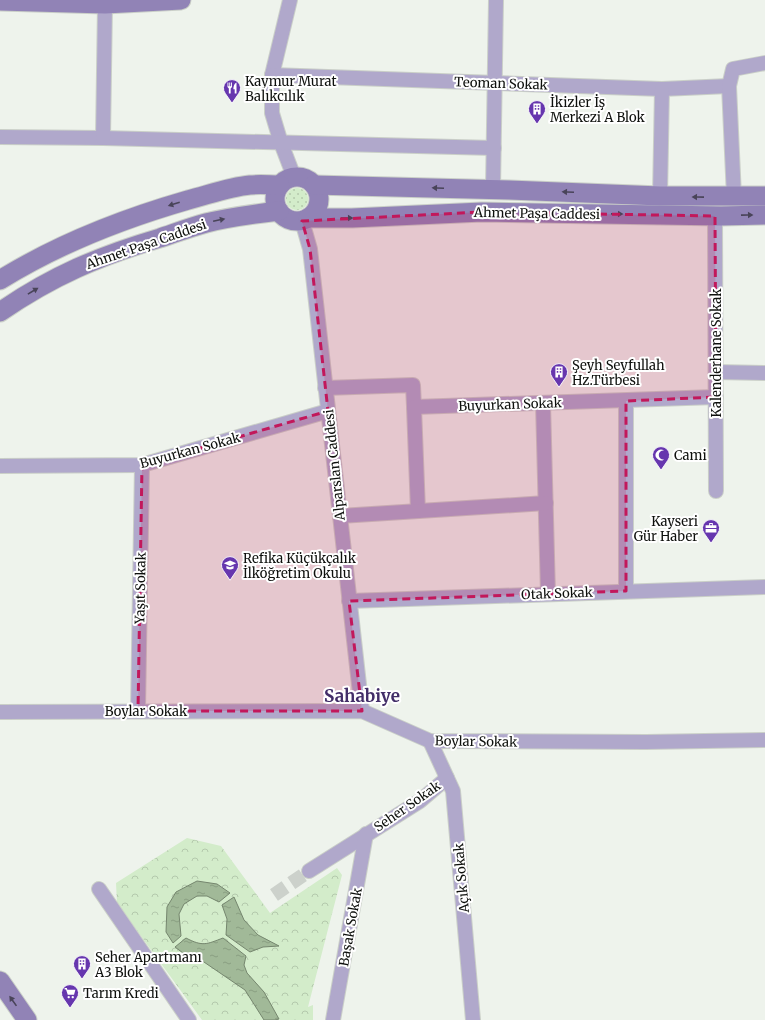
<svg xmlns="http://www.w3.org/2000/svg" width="765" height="1020" font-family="Merriweather,serif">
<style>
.grass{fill:url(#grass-dots)}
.park{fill:url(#park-crowns)}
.water{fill:url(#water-ripples);stroke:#75866e}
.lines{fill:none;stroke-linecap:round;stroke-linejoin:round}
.street-tunnel{stroke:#ccd1cb;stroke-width:14;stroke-dasharray:14 7;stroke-linecap:butt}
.street-casing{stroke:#cacfc8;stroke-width:16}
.secondary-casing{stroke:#cacfc8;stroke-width:21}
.street{stroke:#b0a8cb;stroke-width:14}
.secondary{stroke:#9183b6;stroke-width:19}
.oneway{fill:#494459}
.marked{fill:#c2185b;fill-opacity:0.2;stroke:#c2185b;stroke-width:3;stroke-dasharray:8 5;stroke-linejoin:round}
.labels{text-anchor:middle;stroke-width:4;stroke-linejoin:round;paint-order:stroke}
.poi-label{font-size:13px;fill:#0e100d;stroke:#fff;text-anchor:start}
.street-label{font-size:13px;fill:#0e100d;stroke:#fff}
.district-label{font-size:17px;font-weight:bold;fill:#422d68;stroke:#fff}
</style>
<defs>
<pattern id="grass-dots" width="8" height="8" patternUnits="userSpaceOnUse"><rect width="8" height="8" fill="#d3ecca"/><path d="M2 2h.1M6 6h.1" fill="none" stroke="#b4c9ac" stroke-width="1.8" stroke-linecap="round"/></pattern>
<pattern id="park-crowns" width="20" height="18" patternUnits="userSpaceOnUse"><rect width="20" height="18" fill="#d3ecca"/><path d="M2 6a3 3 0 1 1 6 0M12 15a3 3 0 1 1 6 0" fill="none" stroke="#b4c9ac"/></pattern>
<pattern id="water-ripples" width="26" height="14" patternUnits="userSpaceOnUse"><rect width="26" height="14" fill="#a1b998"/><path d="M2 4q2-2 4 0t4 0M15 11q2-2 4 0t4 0" fill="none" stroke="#899e82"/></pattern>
</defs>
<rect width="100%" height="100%" fill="#eef3ec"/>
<circle class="grass" cx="297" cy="199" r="11"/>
<path class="park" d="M187,838L221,846L270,913L337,868L342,875L308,1007L313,1005V1020H202L117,903L116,883Z"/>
<g class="water">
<path d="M197,881L217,884L230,893L219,902L207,896H197L184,904L179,914L181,936L173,943L166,932L167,907L176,892Z"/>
<path d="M234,897L244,920L258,935L279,946L263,947L250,952L226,935L227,919L222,905Z"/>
<path d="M186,938C203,947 207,944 223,938L246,956L244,965L247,973L264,992L279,1019L275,1020H264L245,990L201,960L183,953L175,947Z"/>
</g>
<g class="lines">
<path class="street-tunnel" d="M274,895L309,871"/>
<g class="street-casing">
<g id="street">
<path d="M290,0L272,75V113L281,143L294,177"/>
<path d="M272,75L662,89L729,86"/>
<path d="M0,137L103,138L494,148"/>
<path d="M103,138L105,4"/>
<path d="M493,189L496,0"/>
<path d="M660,196L662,89"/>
<path d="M734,197L729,86L733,69L765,63"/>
<path d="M715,216L716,491"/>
<path d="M302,221L310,249L362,711"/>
<path d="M716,372L765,373"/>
<path d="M325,388L413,385L414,407L716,397"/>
<path d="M543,403L548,594"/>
<path d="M414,407L418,511"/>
<path d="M0,466L142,465L328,411"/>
<path d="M340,516L546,503"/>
<path d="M626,591V401"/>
<path d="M349,601L765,587"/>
<path d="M138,711L142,465"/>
<path d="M0,712L362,711L430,741L646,742L765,740"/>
<path d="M430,741L453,791L473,1020"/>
<path d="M309,871L420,801L447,778"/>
<path d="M99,889L189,1020"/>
<path d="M333,1020L366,834"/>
</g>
</g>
<g class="secondary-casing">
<g id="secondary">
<path d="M0,1L105,4L181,0"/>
<circle cx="297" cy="199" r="22"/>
<path d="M314,185L509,190L660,196H765"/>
<path d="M308,218H352L482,212L721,216L765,215"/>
<path d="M0,280C58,244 122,219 188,200C208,195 229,187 250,185C260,184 270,185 280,185"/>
<path d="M0,312C52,276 99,256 160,238C175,233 191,227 206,223C230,217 254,214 279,211"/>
<path d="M0,981L27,1020"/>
</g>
</g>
<use href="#street" class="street"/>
<use href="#secondary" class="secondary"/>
</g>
<defs><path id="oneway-solid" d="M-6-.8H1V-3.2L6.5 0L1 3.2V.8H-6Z"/></defs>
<g class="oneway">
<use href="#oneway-solid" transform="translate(438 188) rotate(-178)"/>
<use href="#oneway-solid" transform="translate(568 192) rotate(-178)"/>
<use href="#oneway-solid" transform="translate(698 197) rotate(-179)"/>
<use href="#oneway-solid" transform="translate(174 204) rotate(163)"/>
<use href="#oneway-solid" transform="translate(617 214) rotate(1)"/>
<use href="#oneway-solid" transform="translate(747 215) rotate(-1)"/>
<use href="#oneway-solid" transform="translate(347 218) rotate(-1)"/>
<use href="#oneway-solid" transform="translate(219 220) rotate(-12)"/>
<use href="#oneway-solid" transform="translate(33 291) rotate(-31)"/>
<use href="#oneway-solid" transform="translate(13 1001) rotate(-125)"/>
</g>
<path class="marked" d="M482,212L715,216L716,397L626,401V591L349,601L362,711H138L142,465L328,411L310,249L302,221Z"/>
<defs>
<g id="restaurant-pin" transform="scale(0.9)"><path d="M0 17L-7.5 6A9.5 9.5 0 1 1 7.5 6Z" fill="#6636ae" stroke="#fff"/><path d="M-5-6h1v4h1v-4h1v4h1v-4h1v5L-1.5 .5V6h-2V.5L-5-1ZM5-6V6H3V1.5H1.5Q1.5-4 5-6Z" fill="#fff"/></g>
<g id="building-pin" transform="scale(0.9)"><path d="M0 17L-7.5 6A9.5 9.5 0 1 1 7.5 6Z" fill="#6636ae" stroke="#fff"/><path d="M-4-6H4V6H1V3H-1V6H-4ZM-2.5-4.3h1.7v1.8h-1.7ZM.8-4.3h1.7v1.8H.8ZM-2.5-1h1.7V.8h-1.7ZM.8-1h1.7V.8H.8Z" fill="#fff"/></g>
<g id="mosque-pin" transform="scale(0.9)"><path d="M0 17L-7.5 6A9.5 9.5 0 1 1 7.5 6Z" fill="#6636ae" stroke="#fff"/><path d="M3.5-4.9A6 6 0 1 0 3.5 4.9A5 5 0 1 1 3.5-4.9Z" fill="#fff"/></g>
<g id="office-pin" transform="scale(0.9)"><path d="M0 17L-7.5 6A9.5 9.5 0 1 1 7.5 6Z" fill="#6636ae" stroke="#fff"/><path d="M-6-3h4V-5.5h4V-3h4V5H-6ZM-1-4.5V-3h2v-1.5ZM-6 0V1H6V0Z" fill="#fff"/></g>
<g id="school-pin" transform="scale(0.9)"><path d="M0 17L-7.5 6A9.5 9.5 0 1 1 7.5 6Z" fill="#6636ae" stroke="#fff"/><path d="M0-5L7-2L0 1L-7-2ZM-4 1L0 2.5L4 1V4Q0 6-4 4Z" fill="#fff"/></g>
<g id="supermarket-pin" transform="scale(0.9)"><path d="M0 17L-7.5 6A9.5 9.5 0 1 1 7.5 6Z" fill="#6636ae" stroke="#fff"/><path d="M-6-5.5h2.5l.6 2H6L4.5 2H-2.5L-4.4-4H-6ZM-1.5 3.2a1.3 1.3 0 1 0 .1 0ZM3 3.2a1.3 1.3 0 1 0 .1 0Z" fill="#fff"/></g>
</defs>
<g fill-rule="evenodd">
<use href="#restaurant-pin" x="232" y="88"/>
<use href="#building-pin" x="537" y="109"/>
<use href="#building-pin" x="559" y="372"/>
<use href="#mosque-pin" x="661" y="455"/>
<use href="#office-pin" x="711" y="528"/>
<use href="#school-pin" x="230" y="565"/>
<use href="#building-pin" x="82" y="964"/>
<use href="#supermarket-pin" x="70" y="993"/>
</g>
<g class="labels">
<g class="poi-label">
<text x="245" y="86">Kaymur Murat<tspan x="245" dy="15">Balıkcılık</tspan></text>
<text x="550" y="107">İkizler İş<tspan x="550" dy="15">Merkezi A Blok</tspan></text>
<text x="572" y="370">Şeyh Seyfullah<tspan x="572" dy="15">Hz.Türbesi</tspan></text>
<text x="674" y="460">Cami</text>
<text x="698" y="526" text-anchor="end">Kayseri<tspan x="698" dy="15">Gür Haber</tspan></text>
<text x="243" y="563">Refika Küçükçalık<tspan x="243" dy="15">İlköğretim Okulu</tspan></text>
<text x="95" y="962">Seher Apartmanı<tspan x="95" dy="15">A3 Blok</tspan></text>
<text x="83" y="998">Tarım Kredi</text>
</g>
<g class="street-label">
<text transform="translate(501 83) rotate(2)" y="5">Teoman Sokak</text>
<text transform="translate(537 213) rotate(1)" y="5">Ahmet Paşa Caddesi</text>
<text transform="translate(146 244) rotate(-19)" y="5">Ahmet Paşa Caddesi</text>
<text transform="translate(716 353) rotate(-90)" y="5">Kalenderhane Sokak</text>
<text transform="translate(510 404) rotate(-2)" y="5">Buyurkan Sokak</text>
<text transform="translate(190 450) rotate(-15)" y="5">Buyurkan Sokak</text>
<text transform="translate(334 465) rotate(-96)" y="5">Alparslan Caddesi</text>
<text transform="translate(140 588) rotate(-89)" y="5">Yaşıt Sokak</text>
<text transform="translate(557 593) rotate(-2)" y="5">Otak Sokak</text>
<text x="146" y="716">Boylar Sokak</text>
<text transform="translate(476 741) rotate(1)" y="5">Boylar Sokak</text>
<text transform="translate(407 806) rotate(-35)" y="5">Seher Sokak</text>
<text transform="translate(461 878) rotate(-95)" y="5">Açık Sokak</text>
<text transform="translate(350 927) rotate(-80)" y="5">Başak Sokak</text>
</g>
<g class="district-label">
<text x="362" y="702">Sahabiye</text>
</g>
</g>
</svg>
